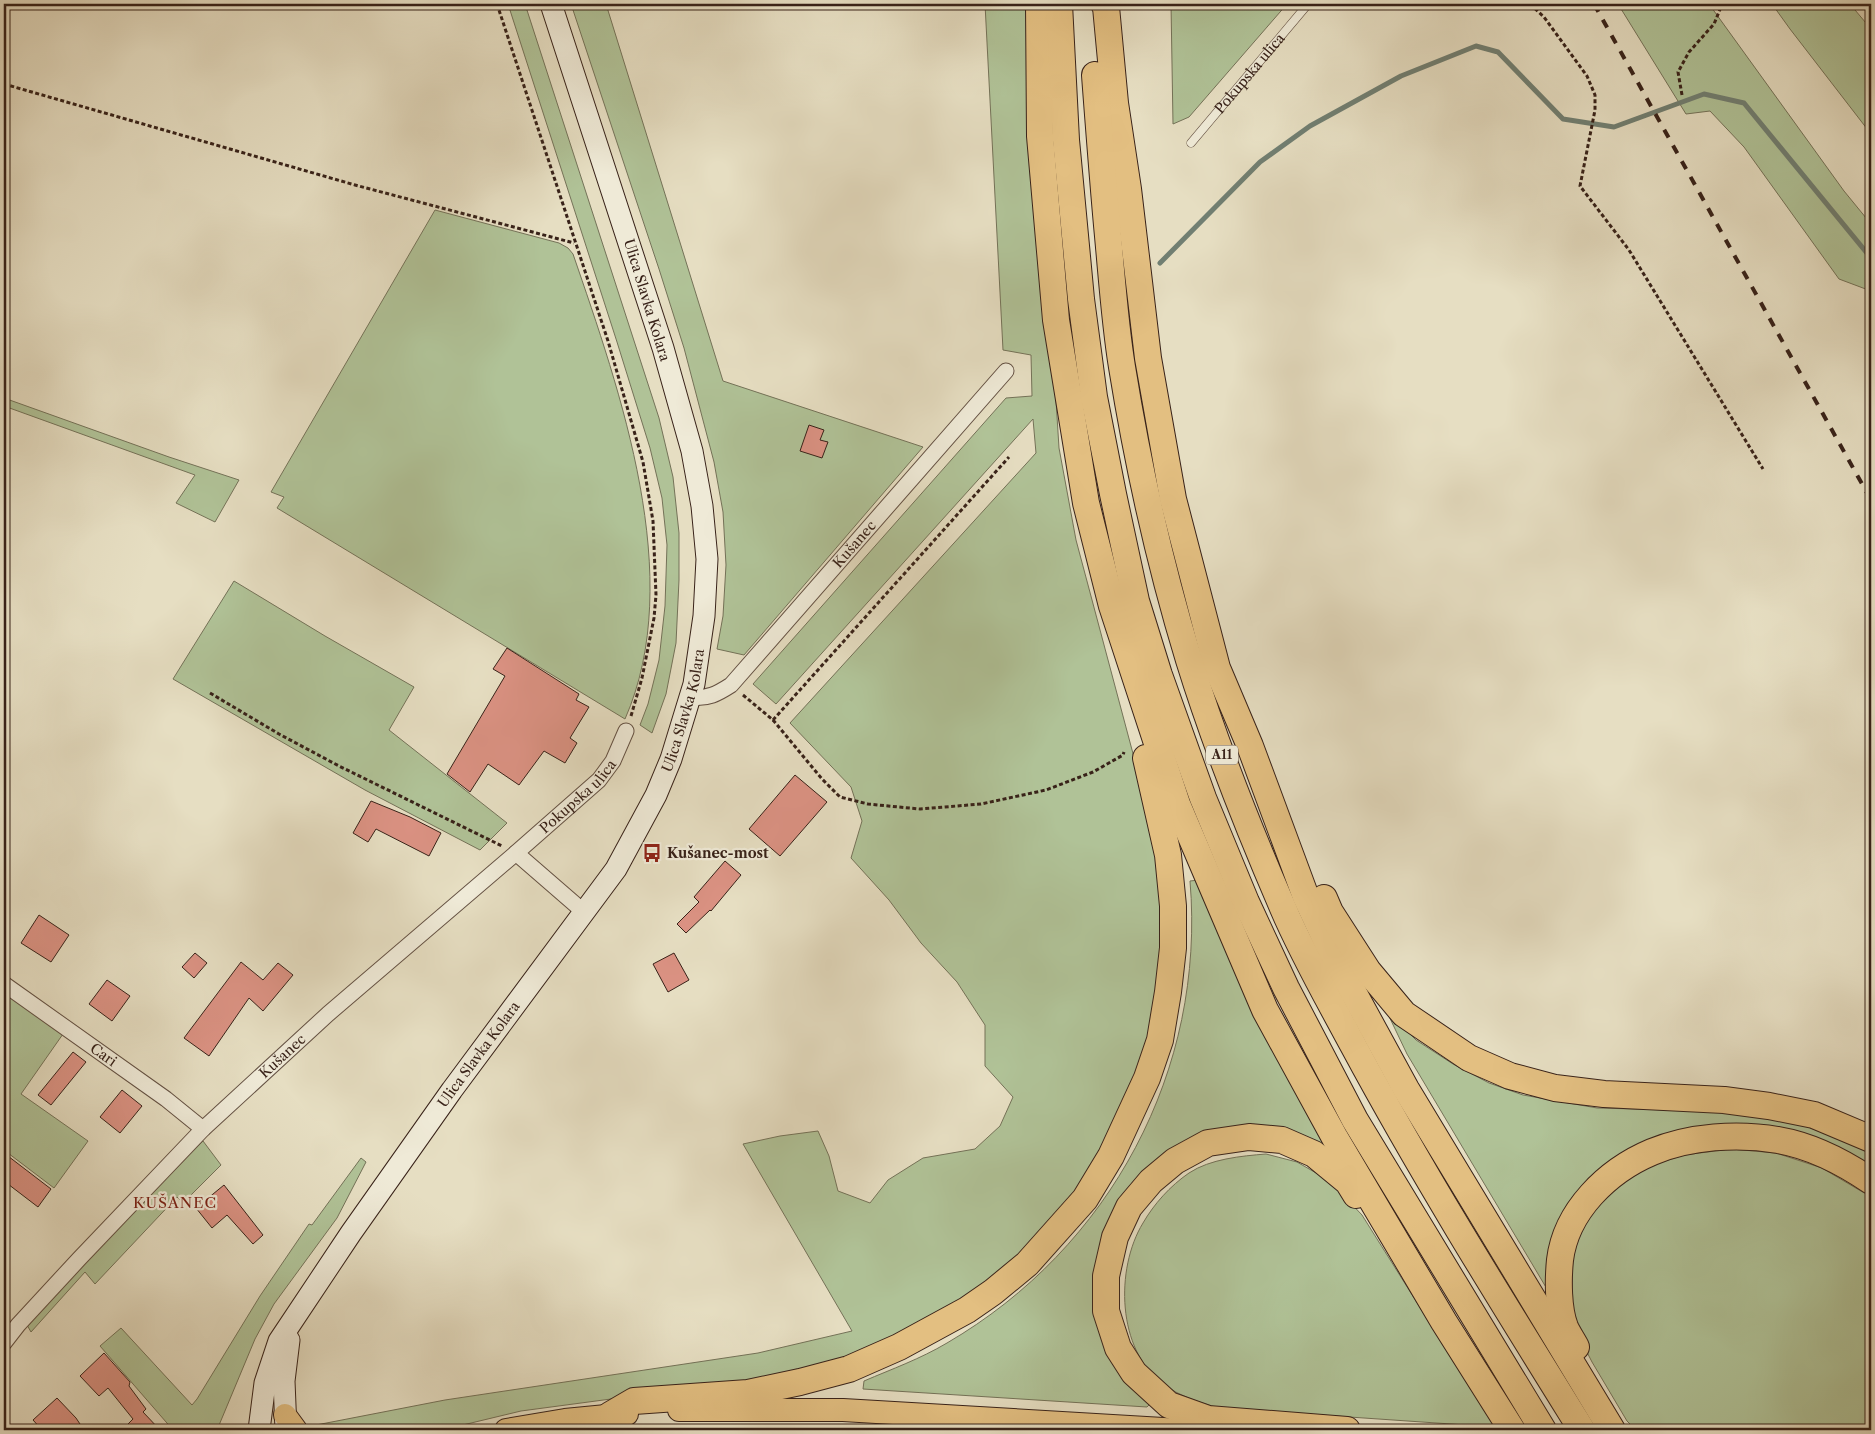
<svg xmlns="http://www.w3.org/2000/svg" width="1875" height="1434" font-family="'Libre Caslon Text',serif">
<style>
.green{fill:#b0c297;stroke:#747258}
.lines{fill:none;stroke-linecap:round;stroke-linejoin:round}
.stream{stroke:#717f72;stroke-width:5}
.building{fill:#db9283;stroke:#382219}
.service-casing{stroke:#645143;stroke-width:9}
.minor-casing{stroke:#645143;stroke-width:17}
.secondary-casing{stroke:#382219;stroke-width:23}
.primary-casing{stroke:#382219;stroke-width:24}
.motorway-casing{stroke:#382219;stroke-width:28}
.path{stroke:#382219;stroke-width:3;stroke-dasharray:4 2.5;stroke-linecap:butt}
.service{stroke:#efead7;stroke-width:8}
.minor{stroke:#efead7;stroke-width:15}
.secondary{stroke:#efead7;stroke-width:21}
.primary{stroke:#e3bf81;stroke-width:22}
.motorway{stroke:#e3bf81;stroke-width:26}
.rail{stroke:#382219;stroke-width:4;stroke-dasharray:9 9;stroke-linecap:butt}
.labels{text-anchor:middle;stroke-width:4.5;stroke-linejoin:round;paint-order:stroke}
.shield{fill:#efead7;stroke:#6f5e52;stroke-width:1}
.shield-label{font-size:12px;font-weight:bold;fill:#382219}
.street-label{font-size:14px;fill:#382219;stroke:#efead7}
.poi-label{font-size:14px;font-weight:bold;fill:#382219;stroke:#efead7;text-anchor:start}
.neighbourhood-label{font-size:15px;letter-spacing:1px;fill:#7a1f14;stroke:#efead7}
</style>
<rect width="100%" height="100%" fill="#e6dec2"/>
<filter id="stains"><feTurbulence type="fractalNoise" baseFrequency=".004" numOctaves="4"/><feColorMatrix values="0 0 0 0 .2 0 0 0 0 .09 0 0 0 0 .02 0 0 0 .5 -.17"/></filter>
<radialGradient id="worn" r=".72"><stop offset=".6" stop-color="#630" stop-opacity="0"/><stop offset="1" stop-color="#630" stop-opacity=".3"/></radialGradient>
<g class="green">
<path d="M508,4H525L659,418L673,477L679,533V580L676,643L666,694L652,733L640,725L648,704L659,660L665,606L667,545L662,498L650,448L617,342Z"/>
<path d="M571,4H606L723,381L923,447L744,655L717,649L723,616L726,565L723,512L714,462L684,348L659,269Z"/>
<path d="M985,4H1031L1059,448L1076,540L1151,821L1165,881L1158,1018L1103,1159L1019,1263L892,1345L776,1377L521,1411L442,1430H316L311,1426L445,1400L758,1353L852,1331L743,1144L780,1136L818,1131L829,1156L838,1191L870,1203L888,1180L923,1158L975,1149L1000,1126L1013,1097L985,1066V1025L957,982L921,943L889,900L851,858L862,821L851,787L790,723L1036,453L1033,419L776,704L753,684L1006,398L1032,396L1031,355L1003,350Z"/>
<path d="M1171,4H1287L1189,117L1173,124Z"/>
<path d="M1618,4H1709L1844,191L1871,224V291L1839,279L1744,147L1710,111L1686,114Z"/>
<path d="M1772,4H1850L1871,29V134L1790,29Z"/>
<path d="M435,210L559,243L568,248L573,254C620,391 687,578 625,719L277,508L284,497L271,492Z"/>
<path d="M4,398L169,457L239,480L215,522L176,503L195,475L4,406Z"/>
<path d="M234,581L325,636L414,687L389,730L507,823L480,850L365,790L173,679Z"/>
<path d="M1199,880L1333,1152L1313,1141L1169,1157L1100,1269L1150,1404L1147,1407L863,1389L864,1381C892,1369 920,1359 947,1343C1110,1248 1206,1070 1190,881Z"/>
<path d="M4,992L63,1034L21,1094L88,1141L54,1188L4,1150Z"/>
<path d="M1386,1010L1416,1040L1453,1064L1489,1083L1523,1095L1597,1108L1710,1111L1792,1121L1866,1149L1871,1153V1168L1794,1134L1609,1169L1550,1294L1407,1054Z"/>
<path d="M203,1141L221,1165L183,1203L177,1197L95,1284L85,1272L31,1332L27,1325L79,1267Z"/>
<path d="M1731,1149L1776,1153L1822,1168L1871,1197V1430H1636L1627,1421L1592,1362L1571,1321L1573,1245L1586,1217L1609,1192L1637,1170L1684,1155Z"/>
<path d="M1266,1154L1297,1162L1330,1181L1362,1215L1495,1427L1218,1408C1199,1402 1179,1396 1163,1384C1117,1350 1115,1269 1143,1223C1154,1204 1170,1186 1189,1173C1210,1159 1241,1156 1266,1154Z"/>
<path d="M361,1158L366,1162L337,1218L274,1304L255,1339L217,1430H173L100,1346L121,1328L192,1405L197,1399L260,1296L309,1224L312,1225Z"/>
</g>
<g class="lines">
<path class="stream" d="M1160,263L1260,162L1310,126L1401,76L1476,46L1498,52L1563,119L1614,127L1704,94L1744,103L1871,258"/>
</g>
<g class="building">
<path d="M809,425L824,430L820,440L828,442L822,458L800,451Z"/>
<path d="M507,648L579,694L576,700L589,707L570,738L577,743L565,763L544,751L519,785L488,764L470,792L447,774L505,676L493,669Z"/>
<path d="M795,775L827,802L780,856L749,829Z"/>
<path d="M371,801L410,817L441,833L429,856L376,829L368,842L353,833Z"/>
<path d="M725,861L741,875L711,911L710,910L686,933L677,924L699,902L694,897Z"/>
<path d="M39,915L69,935L51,962L21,943Z"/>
<path d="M195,953L207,963L194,978L182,967Z"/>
<path d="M674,953L689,980L668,992L653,964Z"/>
<path d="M241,962L263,980L278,963L293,975L263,1011L249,998L209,1056L184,1038Z"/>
<path d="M107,980L130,996L112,1021L89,1004Z"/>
<path d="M73,1052L86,1062L51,1105L38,1095Z"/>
<path d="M122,1090L142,1106L120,1133L100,1117Z"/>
<path d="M4,1153L51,1189L38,1207L4,1181Z"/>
<path d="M224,1185L263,1235L253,1244L227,1215L212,1228L196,1208Z"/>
<path d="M104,1353L130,1382L129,1386L146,1409L143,1412L160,1430H122L133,1419L108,1388L99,1396L80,1376Z"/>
<path d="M57,1398L76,1418L84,1430H42L33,1420Z"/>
</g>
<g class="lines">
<g class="service-casing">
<g id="service">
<path id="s1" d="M1191,143L1308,4"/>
</g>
</g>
<g class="minor-casing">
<g id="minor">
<path id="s2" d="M691,697C708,699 717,694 731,685L1006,371"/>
<path id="s3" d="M516,853L599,780L613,761L626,731"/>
<path id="s4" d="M4,984L166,1099L203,1129"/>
<path id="s5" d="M4,1343L18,1325L79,1259L203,1129L328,1014L516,853L584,912"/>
</g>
</g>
<g class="secondary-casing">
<g id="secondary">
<path id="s6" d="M259,1430L265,1383L279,1341L351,1233L452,1090L616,869L656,795L671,759L694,684L704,616L707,559L702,506L692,451L663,348L551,4"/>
<path d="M286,1430L284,1381L289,1340"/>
</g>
</g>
<g class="primary-casing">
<g id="primary">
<path d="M679,1410H843L1180,1430"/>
<path d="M285,1415L296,1430"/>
<path d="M506,1430L565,1420L627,1414"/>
</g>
</g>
<g class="motorway-casing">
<g id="motorway">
<path d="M1039,4L1040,136L1056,320L1086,503L1112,606L1177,804L1265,1010L1335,1138L1444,1322L1512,1430"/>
<path d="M1059,4L1066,140L1081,299L1094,397L1113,494L1136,601L1159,675L1203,798L1246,902L1286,988L1355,1120L1543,1430"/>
<path d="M1104,4L1106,7L1115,103L1128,189L1148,358L1173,499L1217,668L1250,746L1306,897L1334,957L1406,1089L1612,1430"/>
<path d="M1095,75C1099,128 1103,182 1108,236C1112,279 1115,324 1122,367C1138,466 1160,565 1189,660C1215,744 1248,827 1283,908C1303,955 1329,1000 1353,1045C1424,1177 1503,1303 1582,1430"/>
<path d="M1324,898L1330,912L1368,971L1404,1014L1469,1058L1510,1076L1555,1088L1604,1094L1724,1100L1769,1106L1814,1115L1871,1139"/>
<path d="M1576,1347C1573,1341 1568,1334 1565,1327C1558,1309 1558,1280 1560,1260C1566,1211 1607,1171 1652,1152C1690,1136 1738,1133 1778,1140C1813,1146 1843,1162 1871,1181"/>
<path d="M610,1415L634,1401L748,1393L800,1382L849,1369L899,1347L967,1310L993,1292L1027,1264L1085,1199L1111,1156L1147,1078L1160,1040L1168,992L1173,948V906L1168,855L1146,758"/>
<path d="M1347,1430L1208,1419L1169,1405L1134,1373L1118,1348L1106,1311V1276L1115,1237L1129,1207L1151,1181L1175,1161L1208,1143L1249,1137L1282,1140L1314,1154L1348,1182L1356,1195"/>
</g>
</g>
<g class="path">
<path d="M497,4L608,341L643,462L653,521L656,595L654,618L642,678L631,716"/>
<path d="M1530,4L1544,17L1587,76L1595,95V110L1580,186L1629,250L1763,469"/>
<path d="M4,84L355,185L574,243"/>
<path d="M1682,95L1678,72L1689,52L1714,24L1721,7L1719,4"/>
<path d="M210,693L279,734L339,766L502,846"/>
<path d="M743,695L773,720L1009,457"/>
<path d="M773,720L822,779L840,797L868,804L920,809L981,804L1046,790L1093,772L1123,755L1124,752"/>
</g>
<use href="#service" class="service"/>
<use href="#minor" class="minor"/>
<use href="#secondary" class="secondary"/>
<use href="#primary" class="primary"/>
<use href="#motorway" class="motorway"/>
<path class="rail" d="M1594,4L1871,500"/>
</g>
<defs>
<g id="bus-bare" transform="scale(1.5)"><path d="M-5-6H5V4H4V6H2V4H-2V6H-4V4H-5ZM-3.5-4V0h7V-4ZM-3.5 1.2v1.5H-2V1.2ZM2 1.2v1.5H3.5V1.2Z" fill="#8f2418" stroke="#efead7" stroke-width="2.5" paint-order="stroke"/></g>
</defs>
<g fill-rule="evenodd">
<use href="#bus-bare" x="652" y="853"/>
</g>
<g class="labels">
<rect class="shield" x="1206" y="745.5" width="32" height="19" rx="4"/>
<g class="shield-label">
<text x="1222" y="759">A11</text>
</g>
<g class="street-label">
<text dy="5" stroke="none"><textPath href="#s1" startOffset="91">Pokupska ulica</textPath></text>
<text transform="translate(647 300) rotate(73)" y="5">Ulica Slavka Kolara</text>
<text dy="5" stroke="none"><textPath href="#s2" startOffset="230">Kušanec</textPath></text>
<text dy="5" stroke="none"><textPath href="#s6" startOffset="845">Ulica Slavka Kolara</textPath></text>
<text dy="5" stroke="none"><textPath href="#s3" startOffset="84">Pokupska ulica</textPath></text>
<text dy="5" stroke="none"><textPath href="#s4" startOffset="122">Cari</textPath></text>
<text dy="5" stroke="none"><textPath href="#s6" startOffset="441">Ulica Slavka Kolara</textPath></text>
<text dy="5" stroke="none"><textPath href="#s5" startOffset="400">Kušanec</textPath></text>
</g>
<g class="poi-label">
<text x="667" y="858">Kušanec-most</text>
</g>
<g class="neighbourhood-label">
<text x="175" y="1208">KUŠANEC</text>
</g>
</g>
<rect width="1875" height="1434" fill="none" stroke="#e6dec2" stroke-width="20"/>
<rect x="5" y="5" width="1865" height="1424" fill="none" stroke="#382219" stroke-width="2.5"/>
<rect x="10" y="10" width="1855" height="1414" fill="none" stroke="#382219"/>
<rect width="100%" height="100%" filter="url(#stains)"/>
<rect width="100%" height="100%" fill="url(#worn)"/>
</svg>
